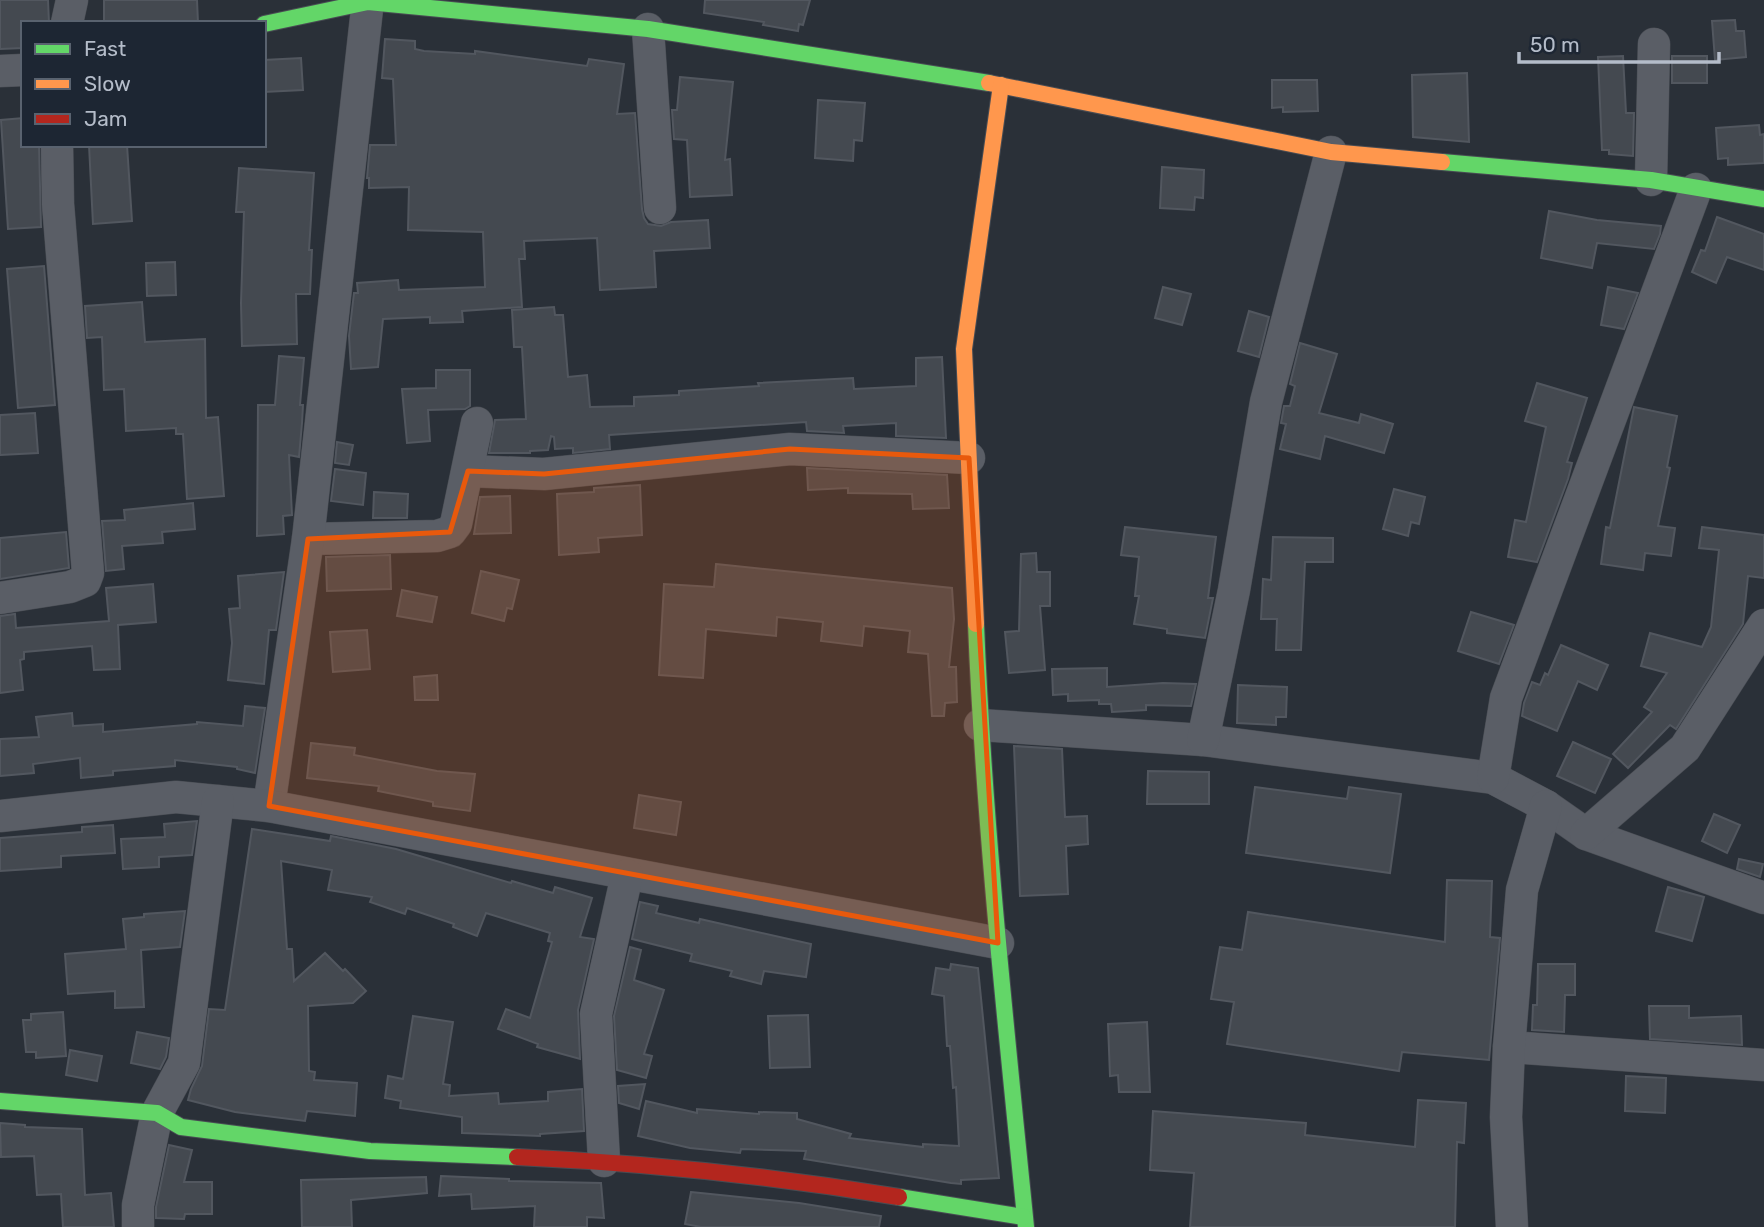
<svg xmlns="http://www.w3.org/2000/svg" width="1764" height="1227" font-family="Rubik,sans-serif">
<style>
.building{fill:#444950;stroke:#52575f;stroke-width:2}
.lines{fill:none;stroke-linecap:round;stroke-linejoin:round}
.street-casing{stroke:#484c53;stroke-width:33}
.fast-casing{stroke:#484c53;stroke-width:18}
.slow-casing{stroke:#484c53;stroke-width:18}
.jam-casing{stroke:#484c53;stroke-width:18}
.street{stroke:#5a5e66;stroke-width:32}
.fast{stroke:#63d668;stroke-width:16}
.slow{stroke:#ff974d;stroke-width:16}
.jam{stroke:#b3261e;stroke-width:16}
.marked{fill:#e8590c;fill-opacity:0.2;stroke:#e8590c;stroke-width:5;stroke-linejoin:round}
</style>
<rect width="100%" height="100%" fill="#2a3038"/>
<g class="building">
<path d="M0,0H48L49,23H23V48L0,49Z"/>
<path d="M104,0H197L198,23H104Z"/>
<path d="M705,0H810L803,25L799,24L798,31L763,25L764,22L704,13Z"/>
<path d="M1735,20L1736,31H1744L1746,57L1715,60L1712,21Z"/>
<path d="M385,39L415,41V49L424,51L475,54V51L587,66L589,59L624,64L617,114L635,113L642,209L644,218L648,224L661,226L671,222L708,220L710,248L654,251L656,287L600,290L597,238L524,241L525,259H519L522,307L462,311L463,322L430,323V317L383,319L378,367L351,369L349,336L354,293H358L357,283L398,280L399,290L485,287L483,232L408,230L409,187L369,188V178H367L370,145H396L393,79L382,78Z"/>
<path d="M1623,56L1626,113H1634L1633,156L1609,154V150H1602L1598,57Z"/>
<rect x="1672" y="56" width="35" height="27"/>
<path d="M301,58L303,90L264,92V60Z"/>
<path d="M1467,73L1469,142L1413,137L1412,75Z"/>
<path d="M680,77L733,82L725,160L730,159L732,195L690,197L687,140L674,139L672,110H677Z"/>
<path d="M1272,80H1317L1318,111L1283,112V107L1272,108Z"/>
<path d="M818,100L865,103L862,141L854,140L853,161L815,158Z"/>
<path d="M23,118V145H39L41,227L8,229L1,120Z"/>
<path d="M1759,125L1760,135L1764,134V163L1728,165V158L1718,159L1716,128Z"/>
<path d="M89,145H127L132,221L93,224Z"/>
<path d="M1162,167L1204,170L1203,198L1195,197L1194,210L1160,208Z"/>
<path d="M239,168L314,173L309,250H312L310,294H296L297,344L242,346L241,303L244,212H236Z"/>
<path d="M1549,211L1597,220L1661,226L1660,234L1654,249L1597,243L1592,268L1541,258Z"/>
<path d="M1717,217L1764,234V270L1727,257L1716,283L1692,272L1701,250L1705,251Z"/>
<path d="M175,262L176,295L147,296L146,263Z"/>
<path d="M44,266L55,405L18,408L7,269Z"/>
<path d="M1163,287L1191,294L1182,325L1155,318Z"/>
<path d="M1608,287L1638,293L1624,329L1601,325Z"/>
<path d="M142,302L145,342L205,339L206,418L218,417L224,496L187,499L183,434H176V428L126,431L124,389L104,390L102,337L87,338L85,306Z"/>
<path d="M554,307L555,315H563L568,377L587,375L590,407L634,406V397L679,395V391L759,386L758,383L853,378L854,389L916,386V358L942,357L946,438L896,436V423L843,426L844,433L807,431L806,422L609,435L610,449L573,453V448L555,449L554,437L551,436L548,450L530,451V453H489L495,420L526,419L522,347H514L512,310Z"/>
<path d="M1249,311L1269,317L1259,357L1238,351Z"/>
<path d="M1300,343L1337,354L1319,413L1359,423L1361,414L1393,424L1384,453L1325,436L1320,459L1280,449L1286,424L1281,423L1284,406H1290L1295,386L1290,384Z"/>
<path d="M279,356L304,358L300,405H303L302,423L299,457L289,455L292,515L283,516L284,534L257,536L258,405H275Z"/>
<path d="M436,370H470V406L465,409L428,410L430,441L407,443L402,389L436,388Z"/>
<path d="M1537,383L1587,398L1567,462L1572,463L1568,479L1537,562L1508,557L1515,520L1526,522L1546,427L1525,421Z"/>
<path d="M1634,407L1677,416L1667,467L1670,468L1658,526L1675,528L1671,556L1645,553L1643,570L1601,564L1606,527L1610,528Z"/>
<path d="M35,413L38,453L0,455V415Z"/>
<path d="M337,442L353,445L349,465L335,463Z"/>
<path d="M807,468L947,475L949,508L913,509L912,494L848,493V488L808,490Z"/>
<path d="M335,469L366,473L363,505L331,501Z"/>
<path d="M640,485L642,535L598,538L599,552L559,555L557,494L594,492V488Z"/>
<path d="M1394,489L1425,497L1419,524L1411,522L1408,536L1383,529Z"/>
<path d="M374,492L408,494L407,518H373Z"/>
<path d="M510,496L511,533L474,534L480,497Z"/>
<path d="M193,503L195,529L162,532L163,543L122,546L124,569L106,571L102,521L125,520L124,510Z"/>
<path d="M1125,527L1216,537L1208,598H1213L1205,638L1167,633V629L1134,624L1139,596H1135L1139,557L1121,555Z"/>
<path d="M1702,527L1764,535V578L1748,576L1743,624L1676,729L1670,725L1628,768L1613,754L1652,712L1644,707L1667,673L1641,666L1650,633L1702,647L1711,627L1719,550L1699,548Z"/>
<path d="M66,532L69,568L0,579V538Z"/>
<path d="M1273,537L1333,538V562H1305L1301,650H1276L1277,619H1261L1263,579L1271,580Z"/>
<path d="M1036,553L1037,572H1050V606H1040L1045,670L1009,673L1005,632L1019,631L1021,554Z"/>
<path d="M390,555L391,589L327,591L326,557Z"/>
<path d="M716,564L952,588L954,619L949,667H956L957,702L945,703L944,716H932L928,654L908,652L910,631L864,626L862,646L821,641L823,622L777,617L776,636L706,629L703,678L659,675L664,584L714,587Z"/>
<path d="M481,571L519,580L512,609L507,608L504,621L472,613Z"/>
<path d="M284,572L276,630H269L264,684L228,680L232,643L229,609L240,608L238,576Z"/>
<path d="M153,584L156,622L118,625L120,669L94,670L92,646L24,652V659L20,660L23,690L0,693V616L15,614L16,628L109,621L106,588Z"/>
<path d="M402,590L437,597L432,622L397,616Z"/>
<path d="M1471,612L1514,625L1499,664L1458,651Z"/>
<path d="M367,630L370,669L333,672L330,632Z"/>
<path d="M1561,645L1608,665L1597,690L1578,681L1557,731L1522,716L1524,703L1532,682L1540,685L1545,673L1548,675Z"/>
<path d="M1107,668V687L1163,683L1196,684L1191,706L1146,705V710L1112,712L1111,704H1099V700L1068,701V694L1053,695L1052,669Z"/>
<path d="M437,675L438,700H415L414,677Z"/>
<path d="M1238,685L1287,687L1286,717H1276V725L1237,723Z"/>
<path d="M245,706L265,708L255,773L237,769V767L175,760V766L113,771V775L81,778L80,758L33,764L34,773L0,776V739L39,737L36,717L72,713L73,726L103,724V732L197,724V722L243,726Z"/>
<path d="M1573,742L1611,759L1595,793L1557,776Z"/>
<path d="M311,743L355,748L354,755L437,771L475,774L470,811L433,806V802L378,791L379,786L307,778Z"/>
<path d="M1014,746L1062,749L1065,817L1087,816L1088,844L1066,846L1068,894L1020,896Z"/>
<path d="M1148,771L1209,772V804H1147Z"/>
<path d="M1255,787L1347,799L1349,787L1401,794L1390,873L1246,853Z"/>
<path d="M639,795L681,802L676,835L634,828Z"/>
<path d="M1714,814L1740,825L1727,853L1702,841Z"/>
<path d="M197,821L192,855L159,857V867L123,869L121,839L165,837L164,824Z"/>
<path d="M113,825L115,853L61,856V867L0,871V838L82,832V827Z"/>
<path d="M252,829L330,841L331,836L396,849L511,883L512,881L553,893L555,887L592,898L580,937L594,939L578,1010L580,1059L537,1047L538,1044L498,1029L506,1009L530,1018L552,942L548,941L550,933L486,913L477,936L453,927L454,924L407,908L405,914L370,902L372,897L328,890L332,870L281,861L287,949H292L294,981L325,953L343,971L345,969L366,991L353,1003L308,1006L309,1071L315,1072L314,1080L357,1083L355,1116L307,1111L305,1121L235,1112L188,1100L191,1089L202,1066L209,1009L225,1010Z"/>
<path d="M1739,859L1763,864L1760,877L1737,869Z"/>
<path d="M1447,880L1492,881L1490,937L1500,938L1489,1060L1402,1052L1399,1071L1227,1044L1234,1002L1211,999L1220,947L1242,950L1248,912L1445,942Z"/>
<path d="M1668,887L1704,897L1692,941L1656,931Z"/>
<path d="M640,902L658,906L656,913L699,923L700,919L811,944L806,977L764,971L761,984L730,976L732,971L690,961L692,954L632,939Z"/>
<path d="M185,911L180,947L141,950L144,1007L115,1008V991L68,994L65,954L126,949L123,919L144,917V914Z"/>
<path d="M630,947L641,950L634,980L664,990L644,1054L652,1056L646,1078L617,1070L614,1016Z"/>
<path d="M951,964L978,968L999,1178L961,1180V1184L951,1183L804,1159L806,1151L741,1149L740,1153L690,1148L638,1136L646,1101L697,1113V1109L759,1114V1112L797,1113V1119L851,1134L849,1138L923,1147V1144L959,1146L956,1087L953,1088L950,1046H947L944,996L932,994L936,968L950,970Z"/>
<path d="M1538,964H1575V995H1565L1564,1032L1532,1030L1533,1005H1537Z"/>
<path d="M1649,1006H1689V1018L1741,1016L1742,1045L1650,1039Z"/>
<path d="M63,1012L66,1056L36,1058V1052H26L23,1020H31V1014Z"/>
<path d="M808,1015L810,1067L770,1068L768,1016Z"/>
<path d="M413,1016L453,1022L443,1084L450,1085L449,1096L498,1093L499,1104L548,1101V1092L582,1089L584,1131L540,1134V1136L462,1133V1117L400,1108L401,1101L385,1098L388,1076L403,1079Z"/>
<path d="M1147,1022L1150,1092H1119L1118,1075L1110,1076L1108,1024Z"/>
<path d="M137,1032L169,1038L166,1057L160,1069L131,1063Z"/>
<path d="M70,1050L102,1056L97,1081L66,1075Z"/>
<path d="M1626,1076L1666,1078L1665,1113L1625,1111Z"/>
<path d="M645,1084L639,1109L619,1103L618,1086Z"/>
<path d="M1418,1100L1466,1103L1464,1143L1457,1142L1455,1227H1190L1194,1173L1150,1170L1153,1111L1306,1123L1305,1135L1415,1147Z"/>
<path d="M0,1123L25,1125V1127L82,1129L85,1195L111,1193L114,1227H63L61,1194L37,1195L34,1156L1,1157Z"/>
<path d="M169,1145L192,1150L184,1182H212V1214H185L184,1219L156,1218V1207Z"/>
<path d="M441,1176L509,1179V1181L601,1183L604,1218L587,1217V1227H534L535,1206L472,1209L471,1194L439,1196Z"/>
<path d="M426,1177L427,1193L351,1200L352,1227H302L301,1180Z"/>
<path d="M691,1192L799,1203L881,1216L879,1227H701L685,1224Z"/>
</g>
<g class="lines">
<g class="street-casing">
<g id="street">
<path d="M67,23L72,0"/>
<path d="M648,29L660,208"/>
<path d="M0,71L23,70"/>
<path d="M1651,180L1654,44"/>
<path d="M468,471L544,474L790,449L969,458"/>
<path d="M308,539L437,536L450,532L456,524L477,423"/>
<path d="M0,598L70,587L85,581L88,573L58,204L57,145"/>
<path d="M980,725L1203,740L1493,778L1546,806L1586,834L1764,898"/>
<path d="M1203,740L1234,590L1266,402L1331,152"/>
<path d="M1493,778L1506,698L1696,189"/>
<path d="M269,806L308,539L368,0"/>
<path d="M0,816L176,797L269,806L998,943"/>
<path d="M1586,834L1685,748L1764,625"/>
<path d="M1509,1047L1764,1065"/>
<path d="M604,1161L596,1014L627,875"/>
<path d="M138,1227V1205L157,1113L184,1063L218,801"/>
<path d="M1512,1227L1506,1117L1509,1047L1522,890L1546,806"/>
</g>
</g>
<g class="fast-casing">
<g id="fast">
<path d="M264,24L368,2L648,29L989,83"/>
<path d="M1442,162L1651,180L1764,199"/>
<path d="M976,624C984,826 1006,1026 1026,1227"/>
<path d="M0,1101L157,1113L181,1127L370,1151L517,1157"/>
<path d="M899,1197L1023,1217"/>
</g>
</g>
<g class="slow-casing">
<g id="slow">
<path d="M989,83L1331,152L1442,162"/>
<path d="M976,624L964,349L1001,85"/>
</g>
</g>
<g class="jam-casing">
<path id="jam" d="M517,1157C645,1163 772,1176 899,1197"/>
</g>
<use href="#street" class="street"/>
<use href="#fast" class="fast"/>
<use href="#slow" class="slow"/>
<use href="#jam" class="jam"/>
</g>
<path class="marked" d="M790,449L969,458L998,943L269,806L308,539L450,532L468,471L544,474Z"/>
<rect x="21" y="21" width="245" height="126" fill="#1d2633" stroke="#59626f" stroke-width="2"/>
<rect x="35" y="44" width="35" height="10" fill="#63d668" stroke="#59626f" stroke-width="2"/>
<text x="84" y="56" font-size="21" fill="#b4bcc9">Fast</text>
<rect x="35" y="79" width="35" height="10" fill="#ff974d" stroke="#59626f" stroke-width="2"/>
<text x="84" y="91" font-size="21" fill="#b4bcc9">Slow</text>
<rect x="35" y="114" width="35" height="10" fill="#b3261e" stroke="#59626f" stroke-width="2"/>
<text x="84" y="126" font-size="21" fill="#b4bcc9">Jam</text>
<path d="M1519 52v10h200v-10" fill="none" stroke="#b4bcc9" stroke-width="3.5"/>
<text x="1530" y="52" font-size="21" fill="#b4bcc9" stroke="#1d2633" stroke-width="5" paint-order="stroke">50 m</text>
</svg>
